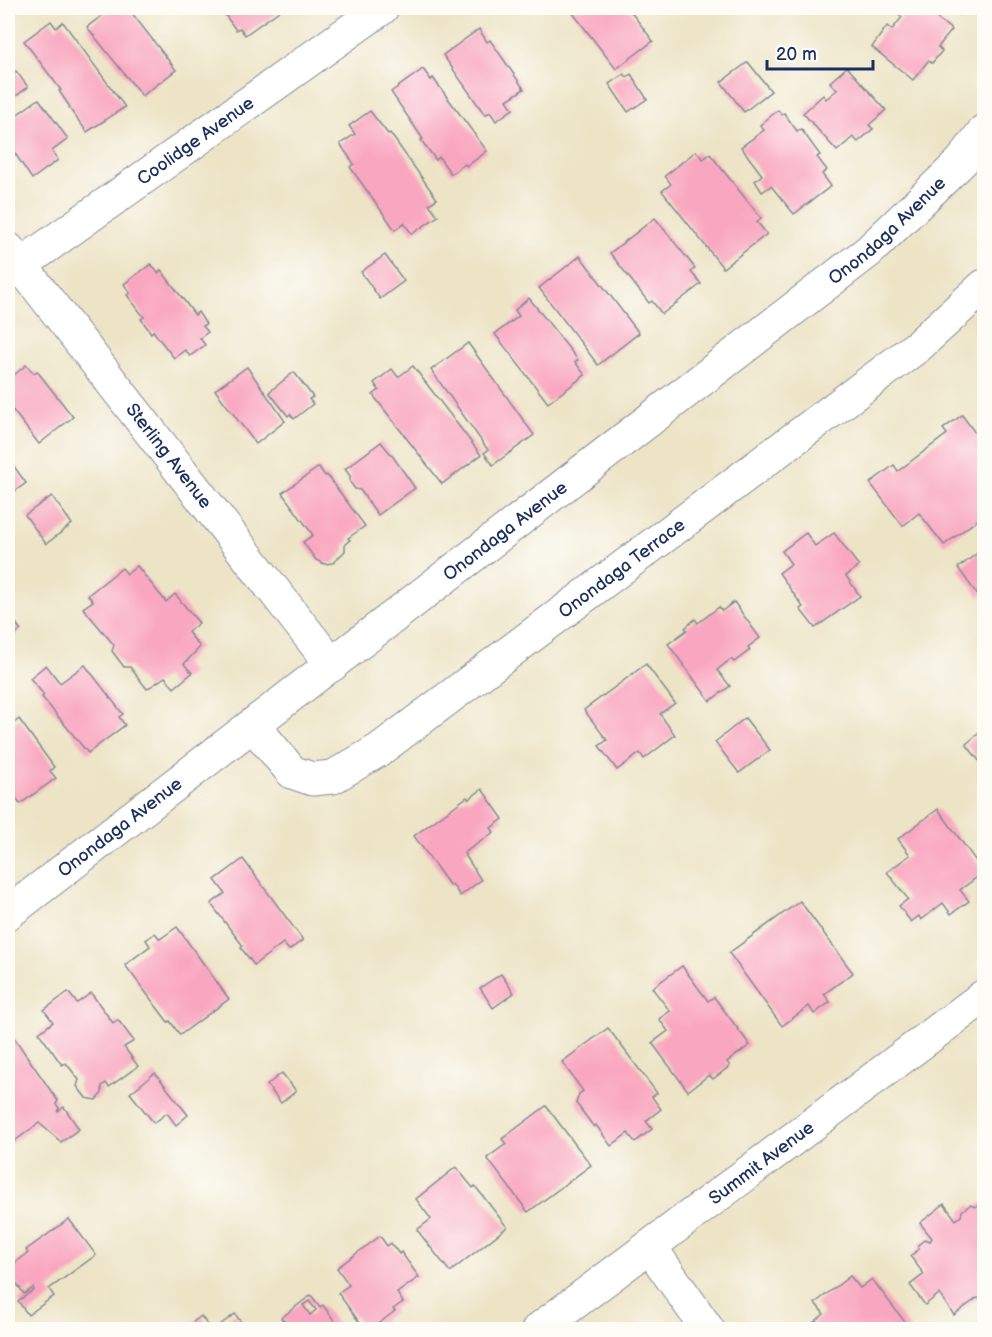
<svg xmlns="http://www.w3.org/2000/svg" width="992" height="1337" font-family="'Balsamiq Sans',sans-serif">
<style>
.building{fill:#f9a7c0;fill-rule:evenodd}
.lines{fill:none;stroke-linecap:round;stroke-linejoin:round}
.minor-casing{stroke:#848a92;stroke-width:35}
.minor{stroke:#fff;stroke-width:33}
.labels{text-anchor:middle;stroke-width:4.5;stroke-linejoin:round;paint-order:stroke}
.street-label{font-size:18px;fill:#1b2f5e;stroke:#fdfcf7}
</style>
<rect width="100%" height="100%" fill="#fdfcf7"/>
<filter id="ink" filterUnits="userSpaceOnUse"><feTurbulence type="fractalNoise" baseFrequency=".0167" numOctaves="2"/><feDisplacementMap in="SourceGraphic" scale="12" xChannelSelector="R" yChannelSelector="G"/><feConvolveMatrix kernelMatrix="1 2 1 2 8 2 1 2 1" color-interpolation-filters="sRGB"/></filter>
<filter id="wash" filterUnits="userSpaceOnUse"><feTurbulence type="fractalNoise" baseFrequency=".008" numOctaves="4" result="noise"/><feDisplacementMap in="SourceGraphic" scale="24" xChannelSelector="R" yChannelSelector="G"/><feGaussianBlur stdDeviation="1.35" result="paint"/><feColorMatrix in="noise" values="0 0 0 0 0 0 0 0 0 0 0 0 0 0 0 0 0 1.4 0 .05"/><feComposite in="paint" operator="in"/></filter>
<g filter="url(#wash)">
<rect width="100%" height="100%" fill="#ede4c6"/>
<g id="blocks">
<g class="building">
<path d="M112,8H128L176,70L142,96L87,27Z"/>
<path d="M220,8H281L282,9L245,35L240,28L236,30Z"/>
<path d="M569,8H628L653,41L616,69Z"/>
<path d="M893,8H923L952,30L938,47L942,51L932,63L928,61L913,80L872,47L887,26L892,30L902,17L892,9Z"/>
<path d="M949,8H965L960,15Z"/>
<path d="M51,21L56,28L63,22L125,107L87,132L69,108L70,107L59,91L61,90L24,41Z"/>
<path d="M479,29L487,42L490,40L524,89L507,100L513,109L496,121L490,112L485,115L443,55Z"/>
<path d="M748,62L771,91L744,112L721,82Z"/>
<path d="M847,67L886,110L869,125L873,129L858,142L853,137L837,151L803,113L823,95L826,99L837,90L830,82Z"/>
<path d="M423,69L431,80L433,78L487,151L467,166L465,164L451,174L439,157L436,160L421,140L423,139L391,92Z"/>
<path d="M16,71L28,87L8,102V77Z"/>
<path d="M624,74L627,77L631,74L647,99L628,112L609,84Z"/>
<path d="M39,99L68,139L52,151L58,160L32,179L8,143V121Z"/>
<path d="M778,110L782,115L784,113L797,131L801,129L820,155L817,157L827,170L822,174L831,186L794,214L771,186L762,192L755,181L762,175L741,147L764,130L760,125Z"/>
<path d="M370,111L388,134L390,133L437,199L429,204L438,216L412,234L404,223L395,230L350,167L354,164L340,144L355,134L349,126Z"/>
<path d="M696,151L703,159L710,154L761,218L757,222L767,234L723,268L662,191L671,184L665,176Z"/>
<path d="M655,218L695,268L691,272L701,284L662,314L652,301L649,303L610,253Z"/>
<path d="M385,255L404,281L380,299L361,272Z"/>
<path d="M580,256L639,333L598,365L539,288Z"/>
<path d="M151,264L158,273L161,270L195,315L198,312L206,324L203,326L208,332L200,338L205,345L190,356L185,350L174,358L153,331L151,333L141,319L144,317L127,295L130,293L124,284Z"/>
<path d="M529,298L578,360L575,362L585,375L548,403L495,334L519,316L515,310Z"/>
<path d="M468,343L534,435L493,465L484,453L488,450L431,370Z"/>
<path d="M26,365L34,373L37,371L73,417L39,444L8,404V380Z"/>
<path d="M413,366L481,455L442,484L373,395L379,390L374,383L392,369L398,377Z"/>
<path d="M247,367L285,421L256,444L215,390Z"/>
<path d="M294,372L313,397L309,399L313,404L294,419L290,414L288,416L269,392Z"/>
<path d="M962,415L984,445V515L944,545L919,513L903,526L870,483L894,465L898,471L947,434L943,429Z"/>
<path d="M381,442L394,458L415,488L378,515L360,490L355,489L350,482V476L345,469Z"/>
<path d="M8,458L26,483L8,496Z"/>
<path d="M319,467L325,476L327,475L365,526L348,538L350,540L345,544V551L333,563L324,564L316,560L303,542L313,535L282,493Z"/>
<path d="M52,496L72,524L46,544L25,515Z"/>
<path d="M806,533L815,546L834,533L859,566L846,576L860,596L815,628L800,609L803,607L779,573L791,564L782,551Z"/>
<path d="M984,548V593L979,597L958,568Z"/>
<path d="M137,566L166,602L175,594L199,623L188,632L200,647L184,664L192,673L174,688L165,677L147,689L130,667H124L112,651L114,645L83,608L93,601L88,595L122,568L127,574Z"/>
<path d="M734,602L760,638L748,647L750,650L734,662L731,659L717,670L730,686L710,701L668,644L687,630L685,628L695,619L698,623L719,607L722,611Z"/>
<path d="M8,613L21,630L8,641Z"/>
<path d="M646,664L675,703L660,714L675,735L644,759L640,753L617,770L599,746L607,740L584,710Z"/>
<path d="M46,665L60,683L85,665L123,714L119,717L125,725L88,753L42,697L44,695L30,678Z"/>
<path d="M745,718L770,750L739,773L715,742Z"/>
<path d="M19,719L54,767L50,771L56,778L20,804L15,797L13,799L8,792V728Z"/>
<path d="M984,729V767L966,744Z"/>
<path d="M482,789L503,819L491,828L494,832L464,853L481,880L460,896L452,884L450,886L414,836L467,797L469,799Z"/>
<path d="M938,809L984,872L960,890L969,901L951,914L943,903L921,920L919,916L911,922L899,906L908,899L887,872L910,855L898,839Z"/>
<path d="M243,859L303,940L289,950L283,943L254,965L241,948L243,946L211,904L225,893L215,880Z"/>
<path d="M800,901L853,973L824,994L830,1002L814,1014L809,1006L782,1026L729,953Z"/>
<path d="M177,927L229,999L180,1035L170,1021L168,1022L125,965L150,946L146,940L155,933L160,939Z"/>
<path d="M682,966L708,1001L714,997L750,1045L727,1062L730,1066L713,1079L709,1075L688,1091L652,1043L668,1031L659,1019L670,1011L652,988Z"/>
<path d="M501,974L514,993L493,1008L480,988Z"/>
<path d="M68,992L77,1003L91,993L113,1023L118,1020L134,1041L124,1047L138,1066L109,1087L106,1083L102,1086V1093L96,1100L86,1098L77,1086L79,1080L66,1063L62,1065L39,1033L53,1022L44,1010Z"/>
<path d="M608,1028L657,1093L652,1097L661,1109L646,1121L652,1129L635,1142L628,1133L611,1146L596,1125L594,1127L576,1103L579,1094L583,1091L562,1062Z"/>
<path d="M8,1029L58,1101L56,1104L59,1108L57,1112L64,1107L79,1129L61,1142L39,1123L8,1146Z"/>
<path d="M155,1073L188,1115L176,1125L167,1113L154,1123L130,1093Z"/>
<path d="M282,1073L296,1091L281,1103L267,1085Z"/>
<path d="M546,1106L591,1165L528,1212L487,1158L506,1144L502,1139Z"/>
<path d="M456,1167L473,1188L475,1186L507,1227L450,1272L417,1230L431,1219L416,1199Z"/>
<path d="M981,1202L984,1206V1302L982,1299L977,1298L954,1315L939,1294L925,1305L910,1285L924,1274L910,1256L918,1250V1245L925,1239L930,1241L932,1238L920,1223L944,1204L956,1220L961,1216L962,1211L970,1205L976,1207Z"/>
<path d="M69,1219L96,1255L49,1289L54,1296L28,1315L18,1301L34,1290L33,1288L24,1294L8,1271V1268L28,1253L26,1250Z"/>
<path d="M380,1236L387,1246L391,1243L399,1254L401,1252L419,1277L397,1293L403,1302L393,1309L395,1311L370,1330H365L338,1293L349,1285L337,1268Z"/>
<path d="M850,1276L860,1288L872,1279L911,1330H816L812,1324L824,1314L815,1303Z"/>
<path d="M311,1295L320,1307L323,1305L341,1330H275L285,1322L281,1318ZM309,1301L316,1310L310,1315L303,1305Z"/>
<path d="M235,1314L247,1330H213Z"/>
<path d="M201,1316L211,1330H183Z"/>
</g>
</g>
</g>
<g filter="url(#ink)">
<use href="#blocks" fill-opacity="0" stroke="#848a92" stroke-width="1.5"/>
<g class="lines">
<g class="minor-casing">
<g id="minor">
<path id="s1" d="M8,249L332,665"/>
<path id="s2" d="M8,274L382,8"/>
<path id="s3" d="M253,725L292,772L312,779L333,777L379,750L918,346L984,286"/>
<path id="s4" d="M8,913L869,251L962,161L984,131"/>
<path d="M650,1247L708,1330"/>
<path id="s5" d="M538,1330L984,996"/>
</g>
</g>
<use href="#minor" class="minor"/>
</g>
</g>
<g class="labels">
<g class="street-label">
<text dy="6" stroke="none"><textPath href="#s2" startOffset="230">Coolidge Avenue</textPath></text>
<text dy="6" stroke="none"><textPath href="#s4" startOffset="1113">Onondaga Avenue</textPath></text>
<text dy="6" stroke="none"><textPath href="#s1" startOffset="262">Sterling Avenue</textPath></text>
<text dy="6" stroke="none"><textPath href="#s4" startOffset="627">Onondaga Avenue</textPath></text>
<text dy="6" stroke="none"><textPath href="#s3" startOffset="460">Onondaga Terrace</textPath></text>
<text dy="6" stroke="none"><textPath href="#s4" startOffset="141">Onondaga Avenue</textPath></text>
<text dy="6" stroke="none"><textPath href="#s5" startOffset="279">Summit Avenue</textPath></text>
</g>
</g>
<rect width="992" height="1337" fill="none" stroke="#fdfcf7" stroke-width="30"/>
<path d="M767 60v9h106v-9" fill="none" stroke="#1b2f5e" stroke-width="3"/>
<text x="776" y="60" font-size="18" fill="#1b2f5e" stroke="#fdfcf7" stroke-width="4.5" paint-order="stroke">20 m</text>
</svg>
